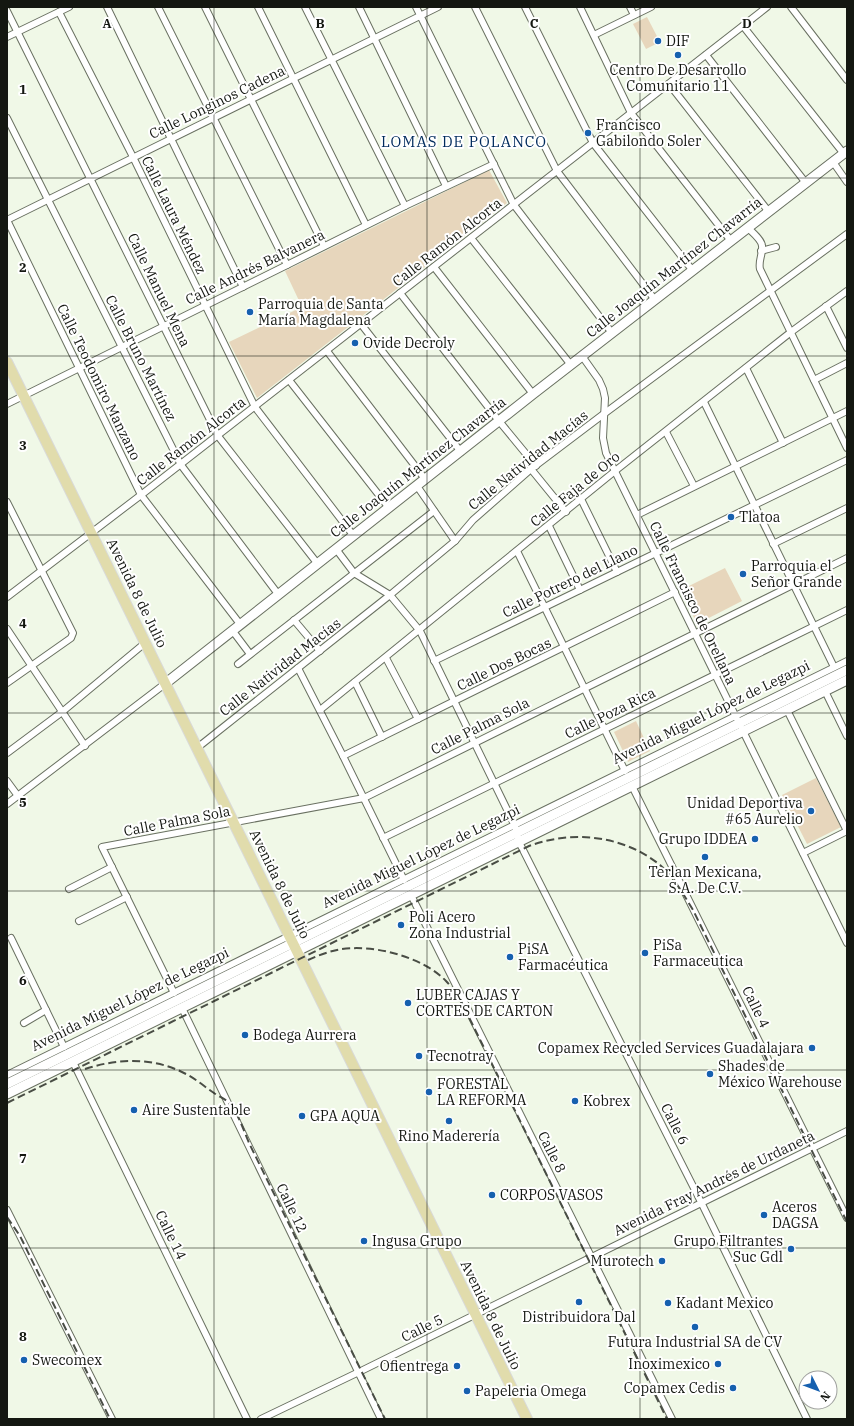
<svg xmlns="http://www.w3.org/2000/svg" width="854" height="1426" font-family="'IBM Plex Serif',serif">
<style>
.green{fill:#e7d6bc}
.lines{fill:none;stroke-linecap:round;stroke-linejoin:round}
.street-casing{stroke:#697061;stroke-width:8}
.secondary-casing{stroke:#697061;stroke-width:11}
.primary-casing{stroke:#d9dad9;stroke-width:12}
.street{stroke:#fff;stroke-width:6}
.secondary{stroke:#fff;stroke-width:9}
.primary{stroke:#e1dcac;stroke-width:10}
.rail{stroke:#494d45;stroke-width:2;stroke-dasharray:8 4;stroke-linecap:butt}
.grid{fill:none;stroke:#141711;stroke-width:1;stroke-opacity:0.55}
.poi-dot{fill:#1660af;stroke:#fff;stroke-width:1.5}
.labels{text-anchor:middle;stroke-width:4;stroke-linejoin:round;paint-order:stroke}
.poi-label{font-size:14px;fill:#141711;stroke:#fff;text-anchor:start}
.street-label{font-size:14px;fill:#141711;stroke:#fff}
.neighbourhood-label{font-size:15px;letter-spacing:1px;fill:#002b5c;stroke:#fff}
.grid-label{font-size:13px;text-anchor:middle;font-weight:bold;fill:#141711;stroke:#fff;stroke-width:4;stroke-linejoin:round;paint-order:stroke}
</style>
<rect width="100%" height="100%" fill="#f0f8e7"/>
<g class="green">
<path d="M647,17L660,42L646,49L633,24Z"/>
<path d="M489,170L507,203L257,398L229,342L302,307L285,271Z"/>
<path d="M725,568L742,601L697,624L681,590Z"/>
<path d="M636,721L650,751L628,762L614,732Z"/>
<path d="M816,778L841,827L807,844L782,795Z"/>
</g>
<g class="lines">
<g class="street-casing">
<g id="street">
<path d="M107,7L243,287"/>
<path d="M158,7L287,265"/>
<path d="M205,7L324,246"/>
<path d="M258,7L366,225"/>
<path d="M305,7L405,206"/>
<path d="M359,7L446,186"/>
<path d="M416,7L514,205L612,333"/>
<path d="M475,7L557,171L655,300"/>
<path d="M525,7L593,143L693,271"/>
<path d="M580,7L631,113L731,241"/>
<path d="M630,7L634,15"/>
<path d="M791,7L847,80"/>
<path d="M7,11L218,436L317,563"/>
<path d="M59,12L133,157L255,407L353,535"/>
<path d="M743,26L844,154"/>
<path d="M594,35L651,7"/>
<path d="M7,37L69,7"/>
<path d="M706,55L806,183"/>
<path d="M669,84L769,212"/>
<path d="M7,118L181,465L278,594"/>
<path d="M833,162L847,182"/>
<path d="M7,220L438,7"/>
<path d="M7,220L141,495L240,624"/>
<path d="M748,228C752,232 762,240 762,246C763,254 758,261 760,269L847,448"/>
<path d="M471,238L571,365"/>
<path d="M761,251L776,247"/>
<path d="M434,267L533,394"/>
<path d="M400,293L499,421L536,466"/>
<path d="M826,306L847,348"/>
<path d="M361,324L461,452"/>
<path d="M327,351L425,479"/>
<path d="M582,356L599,380L603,389L605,398L603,438L606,453L737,719"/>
<path d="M746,368L783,443"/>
<path d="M289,380L389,508"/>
<path d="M814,380L847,363"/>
<path d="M704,402L834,667"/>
<path d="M7,404L287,265L405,206L494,164"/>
<path d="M666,432L694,486"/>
<path d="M531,469L566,512"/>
<path d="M417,486L455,541"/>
<path d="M581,499L617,572"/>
<path d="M7,502L73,633L71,638L7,683"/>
<path d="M637,515L847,411"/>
<path d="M549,526L580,590"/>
<path d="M773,544L847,508"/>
<path d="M336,549L354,573L390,595L420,631L515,826L519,842L701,1202L807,1419"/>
<path d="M517,551L625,771"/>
<path d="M7,597L141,495L767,7"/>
<path d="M294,620L320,651"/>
<path d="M7,629L85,746"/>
<path d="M232,630L250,654"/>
<path d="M386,658L418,719"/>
<path d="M434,661L847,460"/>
<path d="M238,664L434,511"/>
<path d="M298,668L343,756L404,880"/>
<path d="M355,682L382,737"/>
<path d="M825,691L847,736"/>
<path d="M320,710L615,471L791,332L847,291"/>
<path d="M787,710L847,831"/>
<path d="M742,729L847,943"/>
<path d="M197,748L390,595L455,541L473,520L531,469L605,413L847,234"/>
<path d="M7,753L62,712L145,643"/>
<path d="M343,756L675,592"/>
<path d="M7,781L18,796"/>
<path d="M632,786L847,1218"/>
<path d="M7,804L166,683"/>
<path d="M383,838L847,610"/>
<path d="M803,853L847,831"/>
<path d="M69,889L112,867"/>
<path d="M411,895L672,1419"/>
<path d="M79,921L127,897"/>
<path d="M11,938L64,1047"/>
<path d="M174,993L102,847L364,798L847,558"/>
<path d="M182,1008L381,1419"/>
<path d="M24,1023L46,1010"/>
<path d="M73,1062L247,1419"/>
<path d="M7,1075L847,661"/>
<path d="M7,1210L112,1419"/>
<path d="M261,1419L361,1371L847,1131"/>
</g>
</g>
<g class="secondary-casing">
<g id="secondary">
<path d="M166,683L533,394L847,151"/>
<path d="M7,1084L847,670"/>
<path d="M7,1094L847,680"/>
</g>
</g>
<g class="primary-casing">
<path id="primary" d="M7,362L527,1419"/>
</g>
<use href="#street" class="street"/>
<use href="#secondary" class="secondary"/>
<use href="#primary" class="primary"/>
<g class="rail">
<path d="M308,960C317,956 327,952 337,950C370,943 422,956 446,981C451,986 455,992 459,997L667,1419"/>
<path d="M85,1069C119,1058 154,1057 186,1074C196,1079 205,1087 214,1093C221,1098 227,1099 231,1106C240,1117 244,1132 250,1145L385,1419"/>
<path d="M7,1103L529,846C572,830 623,835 660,865C674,877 683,894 693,910L847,1222"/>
<path d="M7,1217L20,1236L110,1419"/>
</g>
</g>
<path class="grid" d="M214,7V1419M427,7V1419M640,7V1419M7,178H847M7,356H847M7,535H847M7,713H847M7,891H847M7,1070H847M7,1248H847"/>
<g class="poi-dot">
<circle cx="658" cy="41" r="4"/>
<circle cx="678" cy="55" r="4"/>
<circle cx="588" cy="133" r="4"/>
<circle cx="250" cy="312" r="4"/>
<circle cx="355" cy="343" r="4"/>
<circle cx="731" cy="517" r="4"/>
<circle cx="743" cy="574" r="4"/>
<circle cx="811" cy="811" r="4"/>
<circle cx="755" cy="839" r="4"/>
<circle cx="705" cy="857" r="4"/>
<circle cx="401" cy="925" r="4"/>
<circle cx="645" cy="953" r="4"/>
<circle cx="510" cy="957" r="4"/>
<circle cx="408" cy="1003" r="4"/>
<circle cx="245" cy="1035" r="4"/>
<circle cx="812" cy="1048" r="4"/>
<circle cx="419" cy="1056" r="4"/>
<circle cx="710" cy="1074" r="4"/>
<circle cx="429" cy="1092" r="4"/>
<circle cx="575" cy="1101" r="4"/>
<circle cx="134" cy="1110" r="4"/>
<circle cx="302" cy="1116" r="4"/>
<circle cx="449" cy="1121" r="4"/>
<circle cx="492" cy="1195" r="4"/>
<circle cx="764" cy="1215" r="4"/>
<circle cx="364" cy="1241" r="4"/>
<circle cx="791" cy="1249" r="4"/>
<circle cx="662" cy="1261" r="4"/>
<circle cx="579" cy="1302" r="4"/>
<circle cx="668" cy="1303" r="4"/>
<circle cx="695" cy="1327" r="4"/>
<circle cx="24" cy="1360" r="4"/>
<circle cx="718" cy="1364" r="4"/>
<circle cx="457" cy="1366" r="4"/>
<circle cx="733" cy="1388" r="4"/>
<circle cx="467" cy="1391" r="4"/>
</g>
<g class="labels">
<g class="poi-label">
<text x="666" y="46">DIF</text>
<text x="678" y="75" text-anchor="middle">Centro De Desarrollo<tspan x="678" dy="16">Comunitario 11</tspan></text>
<text x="596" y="130">Francisco<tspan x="596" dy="16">Gabilondo Soler</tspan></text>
<text x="258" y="309">Parroquia de Santa<tspan x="258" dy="16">María Magdalena</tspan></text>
<text x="363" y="348">Ovide Decroly</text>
<text x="739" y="522">Tlatoa</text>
<text x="751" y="571">Parroquia el<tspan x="751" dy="16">Señor Grande</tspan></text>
<text x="803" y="808" text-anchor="end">Unidad Deportiva<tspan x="803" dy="16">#65 Aurelio</tspan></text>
<text x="747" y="844" text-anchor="end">Grupo IDDEA</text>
<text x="705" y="877" text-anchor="middle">Terlan Mexicana,<tspan x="705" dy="16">S.A. De C.V.</tspan></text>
<text x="409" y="922">Poli Acero<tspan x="409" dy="16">Zona Industrial</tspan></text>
<text x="653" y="950">PiSa<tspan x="653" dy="16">Farmaceutica</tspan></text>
<text x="518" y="954">PiSA<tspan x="518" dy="16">Farmacéutica</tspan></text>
<text x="416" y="1000">LUBER CAJAS Y<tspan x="416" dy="16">CORTES DE CARTON</tspan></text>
<text x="253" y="1040">Bodega Aurrera</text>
<text x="804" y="1053" text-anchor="end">Copamex Recycled Services Guadalajara</text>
<text x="427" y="1061">Tecnotray</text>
<text x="718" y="1071">Shades de<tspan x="718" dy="16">México Warehouse</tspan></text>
<text x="437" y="1089">FORESTAL<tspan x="437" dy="16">LA REFORMA</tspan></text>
<text x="583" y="1106">Kobrex</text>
<text x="142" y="1115">Aire Sustentable</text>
<text x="310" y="1121">GPA AQUA</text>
<text x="449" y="1141" text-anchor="middle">Rino Maderería</text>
<text x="500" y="1200">CORPOS VASOS</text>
<text x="772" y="1212">Aceros<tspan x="772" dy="16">DAGSA</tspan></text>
<text x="372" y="1246">Ingusa Grupo</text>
<text x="783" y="1246" text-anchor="end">Grupo Filtrantes<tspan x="783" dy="16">Suc Gdl</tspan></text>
<text x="654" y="1266" text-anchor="end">Murotech</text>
<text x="676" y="1308">Kadant Mexico</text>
<text x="579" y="1322" text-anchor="middle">Distribuidora Dal</text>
<text x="695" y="1347" text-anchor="middle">Futura Industrial SA de CV</text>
<text x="32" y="1365">Swecomex</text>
<text x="710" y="1369" text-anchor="end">Inoximexico</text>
<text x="449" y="1371" text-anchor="end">Ofientrega</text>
<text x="725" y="1393" text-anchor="end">Copamex Cedis</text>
<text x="475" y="1396">Papeleria Omega</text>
</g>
<g class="street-label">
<text transform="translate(217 102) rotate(-26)" y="5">Calle Longinos Cadena</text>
<text transform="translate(174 215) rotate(64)" y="5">Calle Laura Méndez</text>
<text transform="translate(447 242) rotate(-38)" y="5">Calle Ramón Alcorta</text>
<text transform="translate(255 267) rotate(-26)" y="5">Calle Andrés Balvanera</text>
<text transform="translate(674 267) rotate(-38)" y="5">Calle Joaquín Martínez Chavarría</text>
<text transform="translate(159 290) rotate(64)" y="5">Calle Manuel Mena</text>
<text transform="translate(141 358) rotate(63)" y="5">Calle Bruno Martínez</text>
<text transform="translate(99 382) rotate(64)" y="5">Calle Teodomiro Manzano</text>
<text transform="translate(191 441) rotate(-38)" y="5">Calle Ramón Alcorta</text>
<text transform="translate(528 460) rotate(-39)" y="5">Calle Natividad Macías</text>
<text transform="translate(418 467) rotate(-38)" y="5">Calle Joaquín Martínez Chavarría</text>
<text transform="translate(575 489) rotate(-39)" y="5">Calle Faja de Oro</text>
<text transform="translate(570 581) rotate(-26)" y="5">Calle Potrero del Llano</text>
<text transform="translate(137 593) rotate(64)" y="5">Avenida 8 de Julio</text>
<text transform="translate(693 603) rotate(64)" y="5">Calle Francisco de Orellana</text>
<text transform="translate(504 664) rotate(-26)" y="5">Calle Dos Bocas</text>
<text transform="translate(280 667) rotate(-38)" y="5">Calle Natividad Macías</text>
<text transform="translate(711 712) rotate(-26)" y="5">Avenida Miguel López de Legazpi</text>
<text transform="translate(610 713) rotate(-26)" y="5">Calle Poza Rica</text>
<text transform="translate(480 726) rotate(-27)" y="5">Calle Palma Sola</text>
<text transform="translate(177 821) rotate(-11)" y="5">Calle Palma Sola</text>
<text transform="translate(421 856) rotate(-26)" y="5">Avenida Miguel López de Legazpi</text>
<text transform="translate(280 884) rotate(64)" y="5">Avenida 8 de Julio</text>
<text transform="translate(130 999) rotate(-26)" y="5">Avenida Miguel López de Legazpi</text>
<text transform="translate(756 1007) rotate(64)" y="5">Calle 4</text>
<text transform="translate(675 1124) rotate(63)" y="5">Calle 6</text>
<text transform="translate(552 1152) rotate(63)" y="5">Calle 8</text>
<text transform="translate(714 1183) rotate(-26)" y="5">Avenida Fray Andrés de Urdaneta</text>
<text transform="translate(292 1208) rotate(64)" y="5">Calle 12</text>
<text transform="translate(171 1235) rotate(64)" y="5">Calle 14</text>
<text transform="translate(491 1315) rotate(64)" y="5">Avenida 8 de Julio</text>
<text transform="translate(422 1328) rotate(-26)" y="5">Calle 5</text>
</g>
<g class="neighbourhood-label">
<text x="464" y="147">LOMAS DE POLANCO</text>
</g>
</g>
<g class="grid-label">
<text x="107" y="28">A</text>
<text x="320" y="28">B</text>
<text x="534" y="28">C</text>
<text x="747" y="28">D</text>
<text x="23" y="94">1</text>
<text x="23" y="272">2</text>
<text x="23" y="450">3</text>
<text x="23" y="628">4</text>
<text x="23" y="807">5</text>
<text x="23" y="985">6</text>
<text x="23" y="1163">7</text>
<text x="23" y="1341">8</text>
</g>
<rect width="854" height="1426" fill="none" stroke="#141711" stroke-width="16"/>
<g transform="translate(818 1390) rotate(132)"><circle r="19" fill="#ffffff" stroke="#a1a2a0"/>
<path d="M0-3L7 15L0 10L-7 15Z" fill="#1660af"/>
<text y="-6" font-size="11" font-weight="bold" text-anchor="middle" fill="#141711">N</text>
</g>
</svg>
